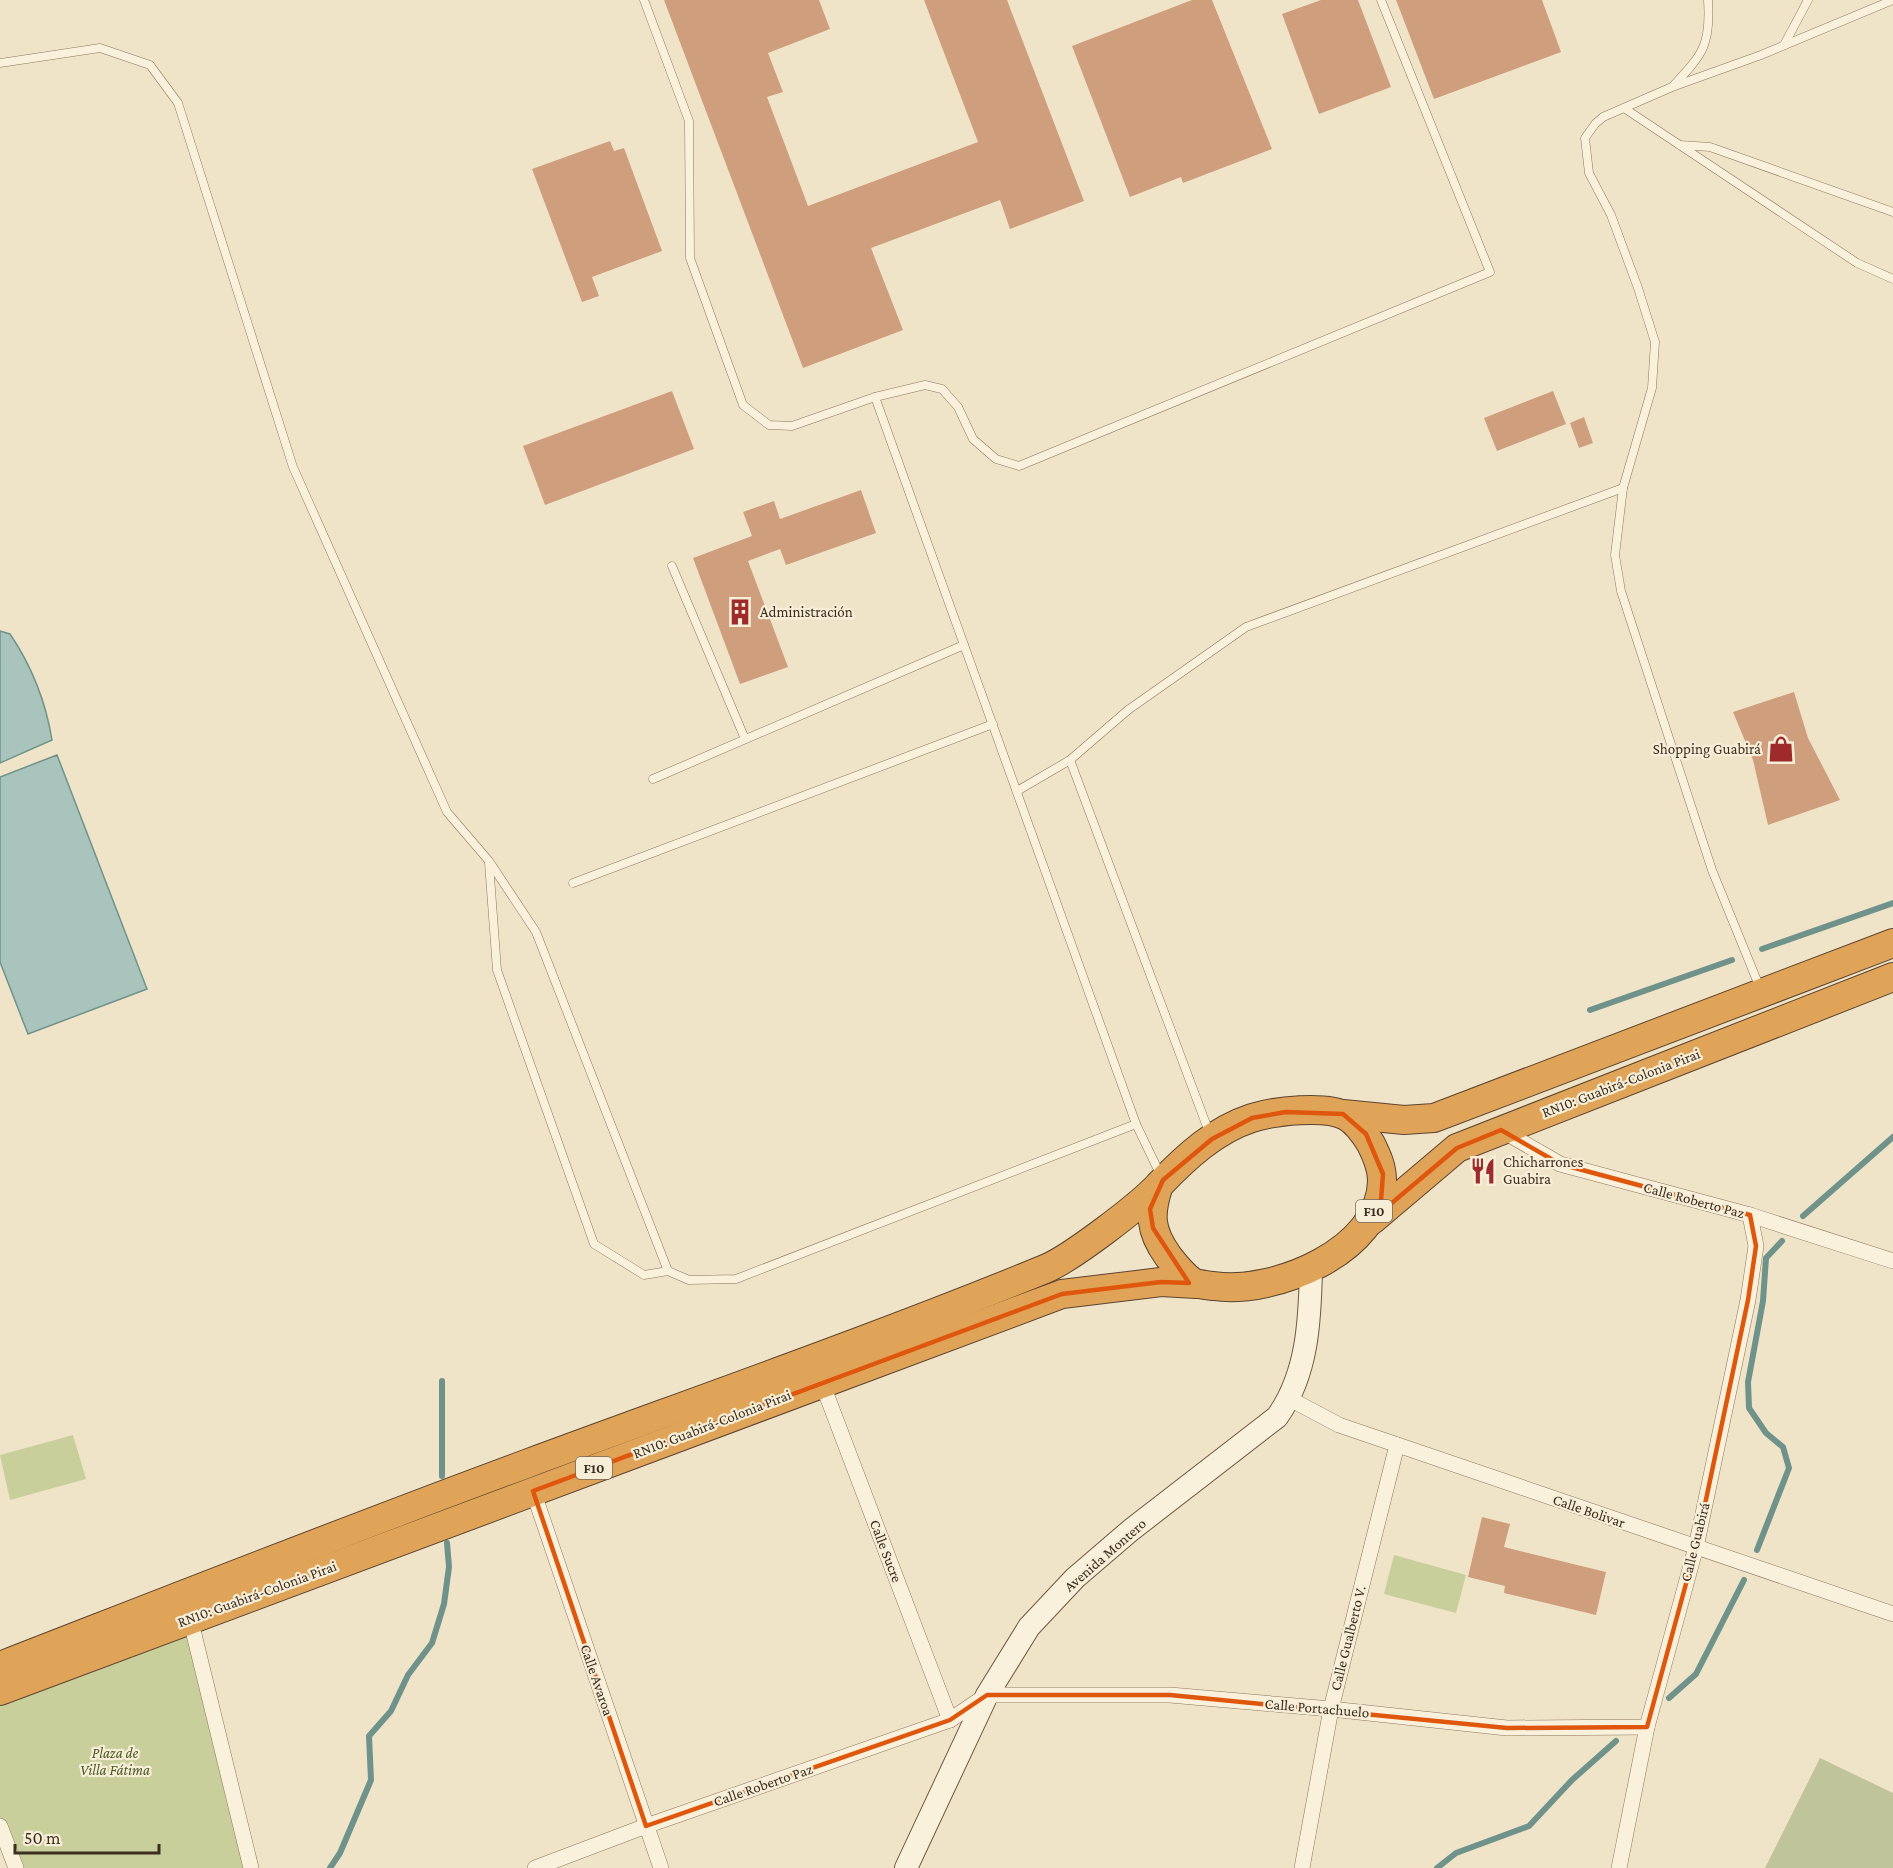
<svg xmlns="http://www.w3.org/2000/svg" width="1893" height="1868" font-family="'Crimson Pro',serif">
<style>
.green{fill:#c9cf9b}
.cemetery{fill:#bfc49a}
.water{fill:#a9c4bc;stroke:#6f938a;stroke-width:1.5}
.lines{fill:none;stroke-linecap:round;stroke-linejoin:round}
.stream{stroke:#6f938a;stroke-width:6}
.building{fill:#cf9f7d}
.lane-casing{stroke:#8d765c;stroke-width:9}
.street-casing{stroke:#8d765c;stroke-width:16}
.secondary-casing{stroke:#6f573f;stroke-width:24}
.highway-casing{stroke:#5b4430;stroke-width:30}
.lane{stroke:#faf1dc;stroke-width:8}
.street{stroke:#faf1dc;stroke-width:15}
.secondary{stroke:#faf1dc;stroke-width:22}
.highway{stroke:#e0a458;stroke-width:28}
.marked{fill:none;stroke:#df570d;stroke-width:4.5;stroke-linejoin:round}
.labels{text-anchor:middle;stroke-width:4.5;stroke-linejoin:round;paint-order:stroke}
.shield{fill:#f7eed8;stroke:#756857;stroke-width:1.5}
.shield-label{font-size:14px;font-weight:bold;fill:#3d2e20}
.poi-label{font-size:15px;fill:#3d2e20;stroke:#f7eed8;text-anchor:start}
.street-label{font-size:15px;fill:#3d2e20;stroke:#f7eed8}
.park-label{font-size:15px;font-style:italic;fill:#4d5a26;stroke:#f7eed8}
</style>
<rect width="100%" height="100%" fill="#f0e4c8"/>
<g class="green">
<path d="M73,1435L86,1479L10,1500L0,1455Z"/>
<path d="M1394,1555L1466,1575L1456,1613L1384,1594Z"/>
<path d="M190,1618L251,1868H16L0,1826V1691Z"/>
</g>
<path class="cemetery" d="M1820,1758L1893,1793V1868H1765Z"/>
<g class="water">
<path d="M0,631L10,634C31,665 46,703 52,740L0,763Z"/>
<path d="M57,755L147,989L28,1034L0,962V777Z"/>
</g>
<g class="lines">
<g class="stream">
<path d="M1762,949L1893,903"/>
<path d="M1590,1010L1732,960"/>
<path d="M1803,1216L1893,1137"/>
<path d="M442,1381V1476"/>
<path d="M1757,1550L1789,1468L1783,1447L1766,1433L1749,1408L1748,1382L1763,1301L1766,1258L1782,1241"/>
<path d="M1669,1698L1696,1674L1744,1580"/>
<path d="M330,1868L340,1853L371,1780L369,1736L391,1711L408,1675L432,1643L444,1604L449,1567L447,1543"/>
<path d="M1437,1868L1456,1853L1529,1826L1572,1780L1616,1741"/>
</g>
</g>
<g class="building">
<path d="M664,0H819L830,29L768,53L783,92L767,97L808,206L978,142L924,0H1007L1084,201L1010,229L1000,200L871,248L903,330L803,368Z"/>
<path d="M1192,0H1212L1272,149L1183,183L1181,177L1130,197L1072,46Z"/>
<path d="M1321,0H1358L1391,87L1319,114L1282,14Z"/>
<path d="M1396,0H1542L1561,52L1434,99Z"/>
<path d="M610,141L614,151L624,148L662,251L592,277L599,296L582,302L532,169Z"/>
<path d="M672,391L694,449L545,505L523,446Z"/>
<path d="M1553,391L1566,424L1497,451L1484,418Z"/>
<path d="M1584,417L1593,443L1579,448L1570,423Z"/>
<path d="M861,490L876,533L786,565L780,549L748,561L788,667L740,684L693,558L752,536L743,512L774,501L780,519Z"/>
<path d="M1794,692L1808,738L1840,800L1768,825L1753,760L1733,712Z"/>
<path d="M1482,1517L1510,1524L1504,1547L1606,1572L1596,1615L1504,1593L1505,1586L1468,1577Z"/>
</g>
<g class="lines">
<g class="lane-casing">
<g id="lane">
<path d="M644,0L689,121L690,258L743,405L769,425L792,426L875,397L925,385L942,389L958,407L973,439L996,459L1019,466L1490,272L1381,0"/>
<path d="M1784,45L1808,0"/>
<path d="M0,63L100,48L150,65L178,103L293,467L447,812L489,861L536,932L668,1271L689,1280L736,1279L1136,1124"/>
<path d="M1673,86C1703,54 1711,45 1708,0"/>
<path d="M1624,108L1857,263L1893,279"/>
<path d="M1680,145L1710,147L1893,212"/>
<path d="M875,397L1136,1124L1161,1176"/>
<path d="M672,566L745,739"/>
<path d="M1070,760L1209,1132"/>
<path d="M653,779L964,645"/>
<path d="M1017,791L1070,760L1128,710L1246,627L1623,488"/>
<path d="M489,863L497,970L594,1244L644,1275L668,1271"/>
<path d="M573,883L993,724"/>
<path d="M1760,988L1712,870L1621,591L1615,555L1623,488L1652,388L1655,342L1638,288L1611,215L1589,173L1585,138L1595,124L1603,117L1672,87L1761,55L1893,0"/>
</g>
</g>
<g class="street-casing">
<g id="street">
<path d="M1501,1130L1560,1164L1750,1215L1893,1261"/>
<path d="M822,1383L950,1720"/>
<path d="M1290,1399L1339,1425L1893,1614"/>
<path d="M533,1491L661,1868"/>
<path d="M190,1618L251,1868"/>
<path d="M0,1826L16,1868"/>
<path d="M535,1868L646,1826L950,1720L987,1695H1170L1331,1709L1507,1728L1647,1727"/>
<path d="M1302,1868L1331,1709L1397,1445"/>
<path d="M1619,1868L1647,1727L1696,1547L1748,1300L1756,1246L1750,1215"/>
</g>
</g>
<g class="secondary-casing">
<path id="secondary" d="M906,1868L987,1695L1029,1627L1075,1578L1131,1530L1277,1417C1308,1374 1310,1319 1311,1268"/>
</g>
<g class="highway-casing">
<g id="highway">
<path d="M1343,1114L1404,1120L1434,1118L1893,943"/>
<path d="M1372,1220L1457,1148L1893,977"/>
<path d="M0,1666C175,1598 350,1529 526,1464C699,1400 874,1339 1045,1269C1070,1259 1141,1205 1160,1184C1186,1157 1215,1130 1252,1118C1274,1111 1326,1105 1346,1116C1357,1122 1365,1134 1371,1144C1377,1156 1382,1167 1382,1180C1382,1251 1273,1295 1214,1286C1211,1286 1198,1284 1195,1283C1185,1278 1175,1265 1168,1256C1150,1231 1149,1214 1159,1185"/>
<path d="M0,1691L1062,1294L1161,1282L1196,1284"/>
</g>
</g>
<use href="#lane" class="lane"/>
<use href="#street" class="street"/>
<use href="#secondary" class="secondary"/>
<use href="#highway" class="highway"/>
</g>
<path class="marked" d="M1286,1112L1343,1114L1366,1134L1383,1174L1380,1213L1457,1148L1501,1130L1560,1164L1750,1215L1756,1246L1748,1300L1696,1547L1647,1727L1507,1728L1170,1695H987L950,1720L646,1826L533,1491L1062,1294L1161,1282L1189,1283L1153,1228L1150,1209L1163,1180L1212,1139L1252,1118Z"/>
<defs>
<g id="building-bare" transform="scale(2.07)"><path d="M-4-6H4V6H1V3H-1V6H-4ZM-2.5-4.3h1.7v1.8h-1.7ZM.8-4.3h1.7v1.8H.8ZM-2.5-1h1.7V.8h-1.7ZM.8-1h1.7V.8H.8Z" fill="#9e2a2b" stroke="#f7eed8" stroke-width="2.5" paint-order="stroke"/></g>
<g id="shop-bare" transform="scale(2.07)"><path d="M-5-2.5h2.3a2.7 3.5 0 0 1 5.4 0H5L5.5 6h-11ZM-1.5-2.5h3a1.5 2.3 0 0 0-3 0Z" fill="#9e2a2b" stroke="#f7eed8" stroke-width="2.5" paint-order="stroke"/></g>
<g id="restaurant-bare" transform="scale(2.07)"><path d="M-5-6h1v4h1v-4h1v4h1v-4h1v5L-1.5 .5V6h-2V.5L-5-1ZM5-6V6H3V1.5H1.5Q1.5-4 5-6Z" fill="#9e2a2b" stroke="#f7eed8" stroke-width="2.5" paint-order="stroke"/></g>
</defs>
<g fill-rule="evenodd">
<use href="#building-bare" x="740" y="612"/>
<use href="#shop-bare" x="1781" y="749"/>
<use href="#restaurant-bare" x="1483" y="1171"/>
</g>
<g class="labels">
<g class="shield">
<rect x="1356" y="1200" width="36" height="22" rx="4.5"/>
<rect x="576" y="1457" width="36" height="22" rx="4.5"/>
</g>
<g class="shield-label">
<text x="1374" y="1216">F10</text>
<text x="594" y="1473">F10</text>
</g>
<g class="poi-label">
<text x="760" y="617">Administración</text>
<text x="1761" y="754" text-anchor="end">Shopping Guabirá</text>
<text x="1503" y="1167">Chicharrones<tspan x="1503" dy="17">Guabira</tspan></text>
</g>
<g class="street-label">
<text transform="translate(1621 1083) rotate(-21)" y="5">RN10: Guabirá-Colonia Pirai</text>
<text transform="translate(1694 1200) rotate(15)" y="5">Calle Roberto Paz</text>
<text transform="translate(712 1424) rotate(-21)" y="5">RN10: Guabirá-Colonia Pirai</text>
<text transform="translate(1589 1511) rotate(19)" y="5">Calle Bolivar</text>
<text transform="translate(1695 1542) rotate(-76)" y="5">Calle Guabirá</text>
<text transform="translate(886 1551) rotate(69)" y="5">Calle Sucre</text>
<text transform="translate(1105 1555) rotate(-41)" y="5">Avenida Montero</text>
<text transform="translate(257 1594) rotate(-20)" y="5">RN10: Guabirá-Colonia Pirai</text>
<text transform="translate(1348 1638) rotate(-76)" y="5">Calle Gualberto V.</text>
<text transform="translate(597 1680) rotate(71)" y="5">Calle Avaroa</text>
<text transform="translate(1317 1708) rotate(5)" y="5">Calle Portachuelo</text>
<text transform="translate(763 1785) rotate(-19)" y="5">Calle Roberto Paz</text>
</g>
<g class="park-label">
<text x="115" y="1758">Plaza de<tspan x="115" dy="17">Villa Fátima</tspan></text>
</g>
</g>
<path d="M15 1844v9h144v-9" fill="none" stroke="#3d2e20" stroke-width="3"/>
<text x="24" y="1844" font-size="18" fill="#3d2e20" stroke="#f7eed8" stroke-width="4.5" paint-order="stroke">50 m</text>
</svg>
